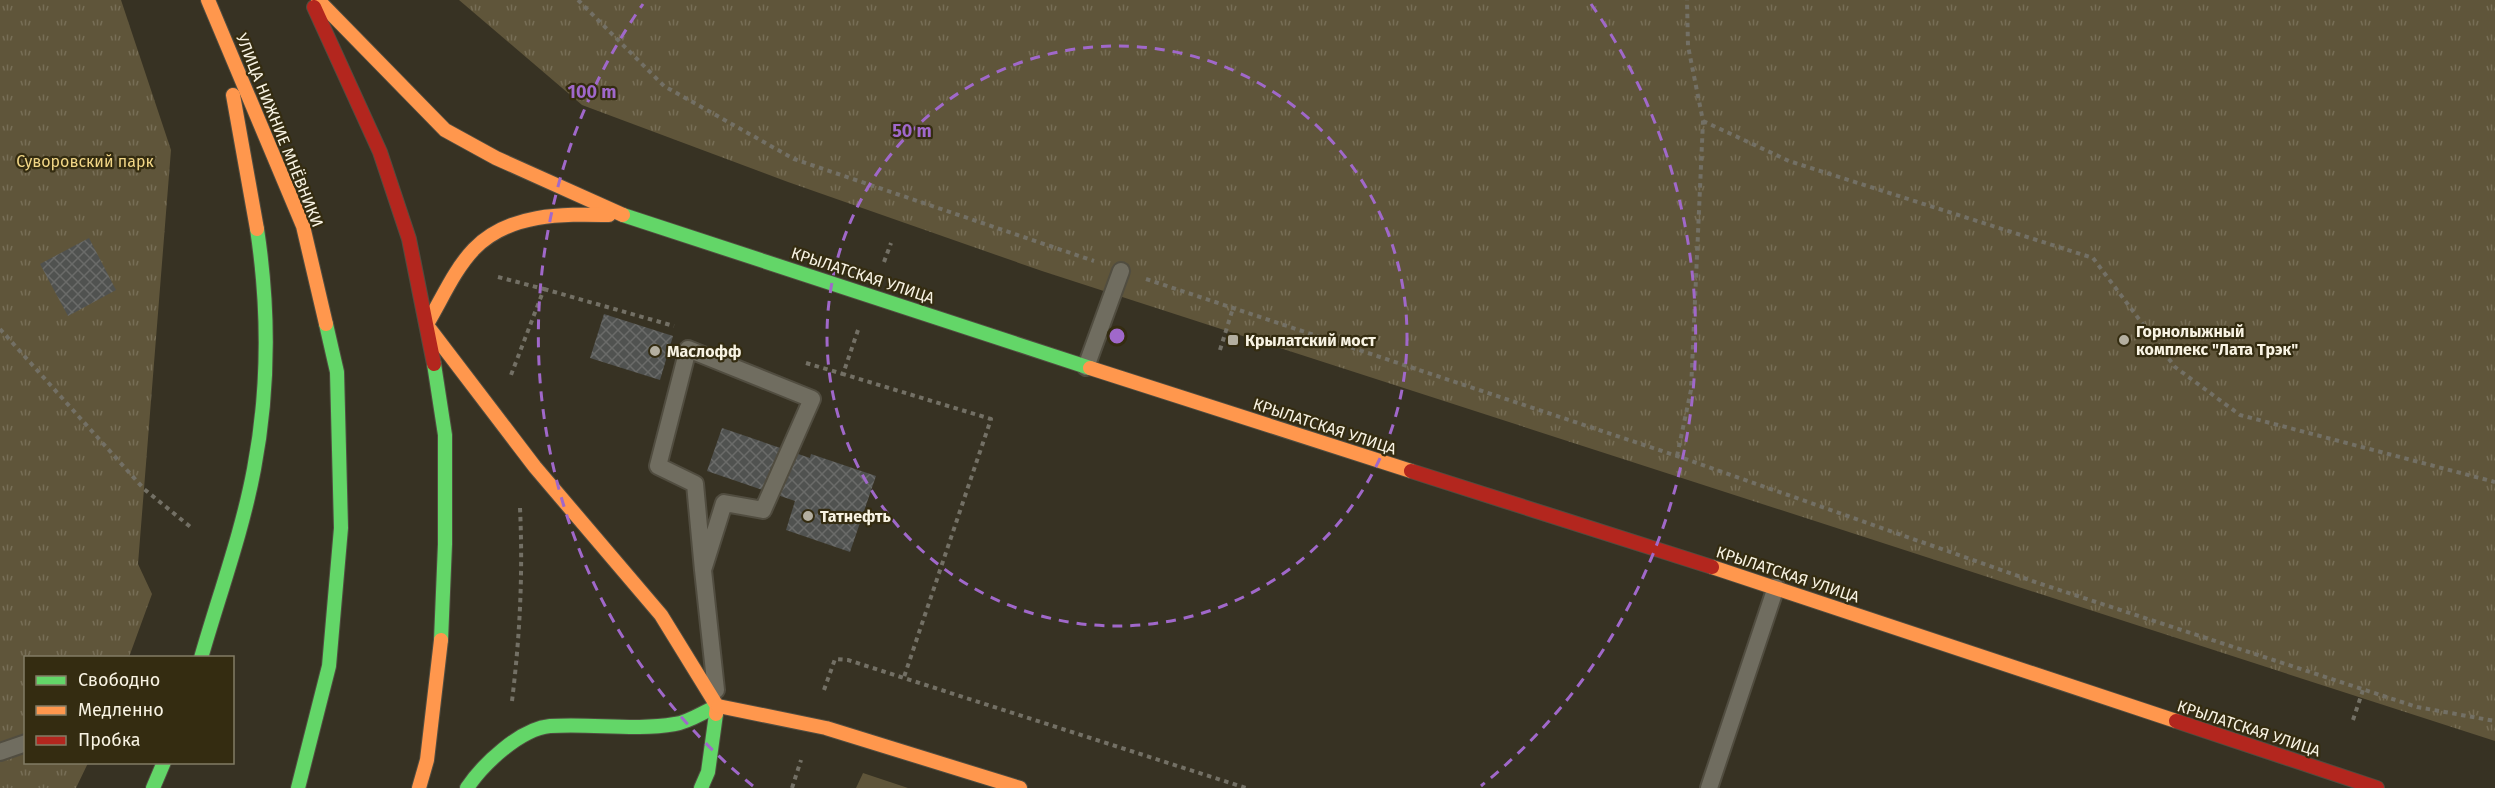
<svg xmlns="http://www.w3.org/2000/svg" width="2495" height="788" font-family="'Fira Sans',sans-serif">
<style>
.grass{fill:#5f553a}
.park{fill:url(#park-tufts)}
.building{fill:url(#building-cross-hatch)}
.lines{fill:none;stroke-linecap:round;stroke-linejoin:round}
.lane-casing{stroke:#514d40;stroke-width:20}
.fast-casing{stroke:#514d40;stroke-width:16}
.slow-casing{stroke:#514d40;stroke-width:16}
.jam-casing{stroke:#514d40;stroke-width:16}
.path{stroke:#737065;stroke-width:4;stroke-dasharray:4.5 4.5;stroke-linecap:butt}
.lane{stroke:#706d60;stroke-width:16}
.fast{stroke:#63d668;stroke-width:14}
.slow{stroke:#ff974d;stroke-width:14}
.jam{stroke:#b3261e;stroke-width:14}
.ring{fill:none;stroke:#a068ca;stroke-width:3;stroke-dasharray:10 8}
.poi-dot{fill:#b4afa0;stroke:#342c11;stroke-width:2}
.labels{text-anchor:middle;stroke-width:4.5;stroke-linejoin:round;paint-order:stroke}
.street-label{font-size:16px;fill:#f8f3e3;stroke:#342c11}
.park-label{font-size:16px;fill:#f1d686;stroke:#342c11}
.poi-label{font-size:16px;font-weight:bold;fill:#f8f3e3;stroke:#342c11;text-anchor:start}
.centre{fill:#a068ca;stroke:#342c11;stroke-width:3}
.ring-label{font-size:18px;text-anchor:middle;font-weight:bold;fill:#a068ca;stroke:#342c11;stroke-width:4.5;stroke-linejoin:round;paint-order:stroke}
</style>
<defs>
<pattern id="park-tufts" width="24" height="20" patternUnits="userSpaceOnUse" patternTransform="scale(1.5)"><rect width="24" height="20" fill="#5f553a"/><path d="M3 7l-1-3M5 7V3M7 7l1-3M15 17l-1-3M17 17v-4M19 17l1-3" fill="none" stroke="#776e56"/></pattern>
<pattern id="building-cross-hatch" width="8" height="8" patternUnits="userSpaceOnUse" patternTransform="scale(1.5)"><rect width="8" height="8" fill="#505250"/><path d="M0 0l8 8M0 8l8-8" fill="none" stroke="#6a6b69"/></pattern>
</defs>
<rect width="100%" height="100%" fill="#373223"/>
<path class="grass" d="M863,773L908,788H856Z"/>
<g class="park">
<path d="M0,0H121L171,150L138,564L152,594L129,657L26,658V762L88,763L76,788H0Z"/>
<path d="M459,0H2495V741L1042,271L788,182L582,105Z"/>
</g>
<g class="building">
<path d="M89,238L116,290L68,316L40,264Z"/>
<path d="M604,314L673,336L660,380L590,358Z"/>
<path d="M722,428L810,458L811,454L876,476L850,552L786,530L795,501L707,471Z"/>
</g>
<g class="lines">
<g class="lane-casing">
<g id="lane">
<path d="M1086,367L1121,271"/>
<path d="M703,570L695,484L658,466L688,349L812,399L763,510L724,503L703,570L716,690"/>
<path d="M0,752L26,743"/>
<path d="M1709,788L1776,587"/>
</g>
</g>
<g class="fast-casing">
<g id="fast">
<path d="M623,215L1090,368"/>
<path d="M434,364L445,435V544L441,640"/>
<path d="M201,658C219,595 242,533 254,469C269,390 269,308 257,229"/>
<path d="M153,788L164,762"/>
<path d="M298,788L329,666L341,528L337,372L326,324"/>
<path d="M467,788C483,764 520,729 550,726C592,723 634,731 675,724C690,722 704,711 718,706"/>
<path d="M701,788L708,772L716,714"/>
</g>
</g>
<g class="slow-casing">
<g id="slow">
<path d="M208,0L303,226L326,324"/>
<path d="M318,0L445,130L496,158L623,215"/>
<path d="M233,95L257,229"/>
<path d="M427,324C442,299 454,270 474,249C509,213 562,214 609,215"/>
<path d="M429,328L535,467L661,615L717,706L716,714"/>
<path d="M1090,368L1411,471"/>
<path d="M1712,567L2176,721"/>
<path d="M718,706L826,728L1020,788"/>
<path d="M419,788L427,760L441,640"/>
</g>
</g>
<g class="jam-casing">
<g id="jam">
<path d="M314,7L380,152L409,239L434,364"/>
<path d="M1411,471L1712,567"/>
<path d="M2176,721L2377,788"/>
</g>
</g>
<g class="path">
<path d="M578,0L664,86L794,159L1094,261"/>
<path d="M1703,121L1789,161L2093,258L2175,367L2240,415L2495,482"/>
<path d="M884,262L891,243"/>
<path d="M498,277L544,289L511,375"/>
<path d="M1146,279L1677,456L2041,584L2417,707L2495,721"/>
<path d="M544,289L674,326"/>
<path d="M0,329L144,489L193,529"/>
<path d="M858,330L843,374L991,419L904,677"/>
<path d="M1220,350L1233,308"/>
<path d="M806,363L843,374"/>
<path d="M1677,456L1691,390L1703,121L1688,46L1687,0"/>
<path d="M824,690L835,659L848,660L1246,788"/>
<path d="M512,701C520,636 523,572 520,508"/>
<path d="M2353,720L2363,690"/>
<path d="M792,788L801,760"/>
</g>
<use href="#lane" class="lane"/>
<use href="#fast" class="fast"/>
<use href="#slow" class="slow"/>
<use href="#jam" class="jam"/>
</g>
<g class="ring">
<circle cx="1117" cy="336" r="290"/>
<path d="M753 786A579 579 0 0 1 643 4M1591 4A579 579 0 0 1 1481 786"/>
</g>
<g class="poi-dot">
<rect x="1227" y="334" width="12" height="12" rx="3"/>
<circle cx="2124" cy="340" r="6"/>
<circle cx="655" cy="351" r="6"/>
<circle cx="808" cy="516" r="6"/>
</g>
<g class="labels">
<g class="street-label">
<text transform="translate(280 130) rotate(68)" y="6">УЛИЦА НИЖНИЕ МНЁВНИКИ</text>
<text transform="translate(863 275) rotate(18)" y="6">КРЫЛАТСКАЯ УЛИЦА</text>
<text transform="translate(1325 426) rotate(18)" y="6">КРЫЛАТСКАЯ УЛИЦА</text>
<text transform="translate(1788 574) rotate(18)" y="6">КРЫЛАТСКАЯ УЛИЦА</text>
<text transform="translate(2249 728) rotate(18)" y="6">КРЫЛАТСКАЯ УЛИЦА</text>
</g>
<g class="park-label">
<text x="85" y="167">Суворовский парк</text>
</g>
<g class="poi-label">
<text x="2136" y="337">Горнолыжный<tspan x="2136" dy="18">комплекс "Лата Трэк"</tspan></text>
<text x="1245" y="346">Крылатский мост</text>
<text x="667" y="357">Маслофф</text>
<text x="820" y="522">Татнефть</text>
</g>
</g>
<circle cx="1117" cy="336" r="9" class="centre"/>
<g class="ring-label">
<text x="592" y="98">100 m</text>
<text x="912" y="137">50 m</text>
</g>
<rect x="24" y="656" width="210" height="108" fill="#342c11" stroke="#827c65" stroke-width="1.5"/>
<rect x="36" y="676" width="30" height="9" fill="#63d668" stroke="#827c65" stroke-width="1.5"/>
<text x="78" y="686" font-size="18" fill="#f8f3e3">Свободно</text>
<rect x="36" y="706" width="30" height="9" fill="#ff974d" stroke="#827c65" stroke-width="1.5"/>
<text x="78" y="716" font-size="18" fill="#f8f3e3">Медленно</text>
<rect x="36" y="736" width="30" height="9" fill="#b3261e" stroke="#827c65" stroke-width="1.5"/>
<text x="78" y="746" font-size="18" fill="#f8f3e3">Пробка</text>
</svg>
